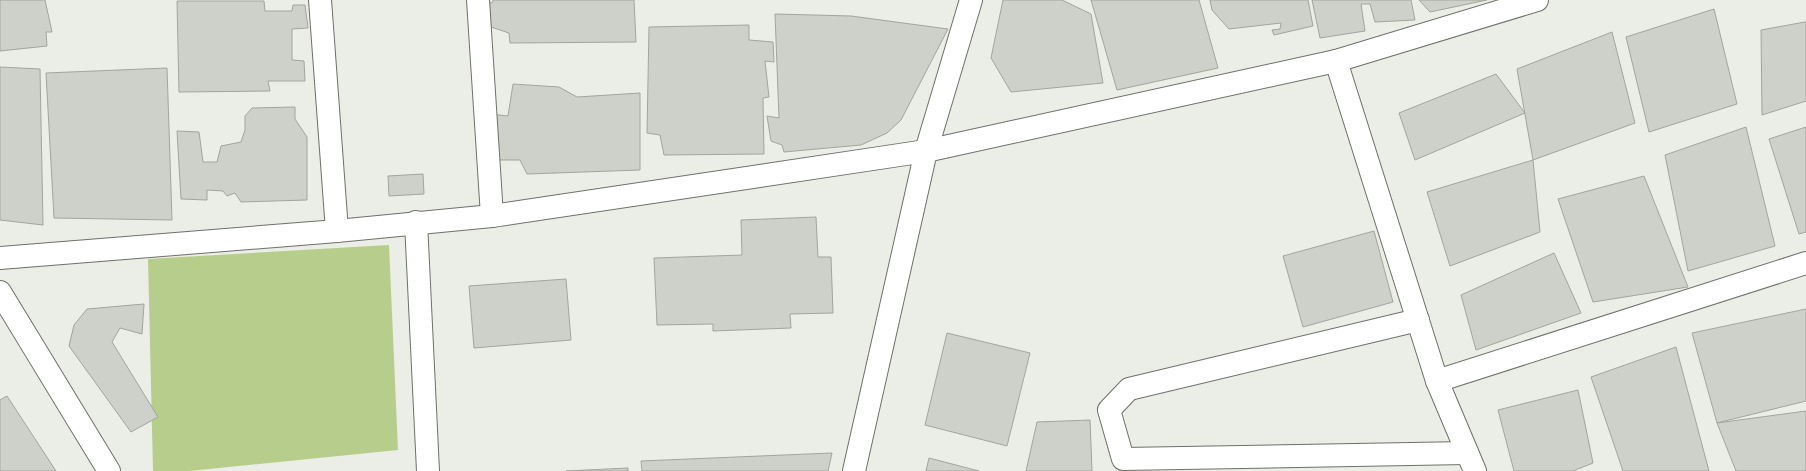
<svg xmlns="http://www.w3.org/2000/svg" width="1806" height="471" font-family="Overpass,sans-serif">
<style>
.green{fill:#b7cd8b}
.building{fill:#ced1ca;stroke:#a2a49d}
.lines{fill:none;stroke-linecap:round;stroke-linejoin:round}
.minor-casing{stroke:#6e706a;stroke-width:24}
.minor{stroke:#fff;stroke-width:22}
</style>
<rect width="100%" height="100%" fill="#ebeee6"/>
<path class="green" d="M389,245L398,450L189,471H153L148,259Z"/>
<g class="building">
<path d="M0,0H45L52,32H46L47,46L0,51Z"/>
<path d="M493,0H634L636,42L510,43L509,33L485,25V5L493,2Z"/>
<path d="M1003,0H1062L1091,14L1103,83L1011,92L991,58Z"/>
<path d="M1091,0H1199L1218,68L1117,90Z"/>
<path d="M1210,0H1308L1313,26L1274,35L1272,30L1280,29L1281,23L1229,29L1212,10Z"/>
<path d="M1312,0H1411L1415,20L1375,22L1370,4H1361L1365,31L1320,38Z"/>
<path d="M1419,0H1487L1430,12Z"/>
<path d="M177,1H264L265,11H292L293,5H305L308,28L292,29V60L304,61L305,81H268L270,91L179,92Z"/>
<path d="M1714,9L1737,104L1649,132L1626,37Z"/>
<path d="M775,14L851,16L948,29L901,120L887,133L861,145L784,152L782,145L771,141L767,116L779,118Z"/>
<path d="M1805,22H1806V101L1762,115L1761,30Z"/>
<path d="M749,25V40L773,42L774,62L765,61L769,97L763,98L764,154L664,155L660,135L647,133L649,27Z"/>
<path d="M1612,32L1635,123L1533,160L1517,69Z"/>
<path d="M0,67L40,69L43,225L0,220Z"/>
<path d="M167,68L172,220L54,218L46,73Z"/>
<path d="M1496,74L1525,113L1415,160L1399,113Z"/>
<path d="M513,84L559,87L577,97L640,93V170L527,174L520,160H494L490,114L508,116Z"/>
<path d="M295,107V119L307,137V200L241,202L235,193L227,196L223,191L207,190V200L181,199L177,131L199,132L203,162H217L221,146L241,142L245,130V116L252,108Z"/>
<path d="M1746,127L1775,246L1688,271L1665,155Z"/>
<path d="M1806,127V232L1799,234L1769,139Z"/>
<path d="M1533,160L1540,232L1450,266L1427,192Z"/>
<path d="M423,174L424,194L389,196L388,176Z"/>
<path d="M1644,176L1688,287L1593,302L1558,199Z"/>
<path d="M816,217L818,257H831L833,313L790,314L791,328L713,331V324L657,325L654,258L742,255L741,220Z"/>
<path d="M1374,231L1393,302L1303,327L1283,256Z"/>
<path d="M1554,253L1581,313L1476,350L1461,295Z"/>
<path d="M566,279L571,340L474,348L469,286Z"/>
<path d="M144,304L142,334L120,328L112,342L158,417L131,432L69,346L74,325L87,309Z"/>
<path d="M1806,309V401L1717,423L1692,333Z"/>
<path d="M947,333L1030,353L1007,446L925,425Z"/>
<path d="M1676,347L1709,471H1623L1591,377Z"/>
<path d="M1578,390L1593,463L1573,471H1514L1498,410Z"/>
<path d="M7,396L56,471H0V400Z"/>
<path d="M1806,411V471H1736L1717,423Z"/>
<path d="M1090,420L1092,471H1026L1037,422Z"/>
<path d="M832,453L828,471H642L641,461Z"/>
<path d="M929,458L979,471H926Z"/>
<path d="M628,468V471H566Z"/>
</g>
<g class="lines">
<g class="minor-casing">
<g id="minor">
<path d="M320,0L337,231"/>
<path d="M478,0L492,216"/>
<path d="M1336,61L1437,381L1475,471"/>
<path d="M416,222L428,471"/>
<path d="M0,258L337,231L492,216L926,151L1336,61L1537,0"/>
<path d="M0,292L109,471"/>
<path d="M1418,320L1129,389L1109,410L1123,459L1467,453"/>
<path d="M1437,381L1806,263"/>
<path d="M854,471L926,151L971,0"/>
</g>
</g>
<use href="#minor" class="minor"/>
</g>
</svg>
